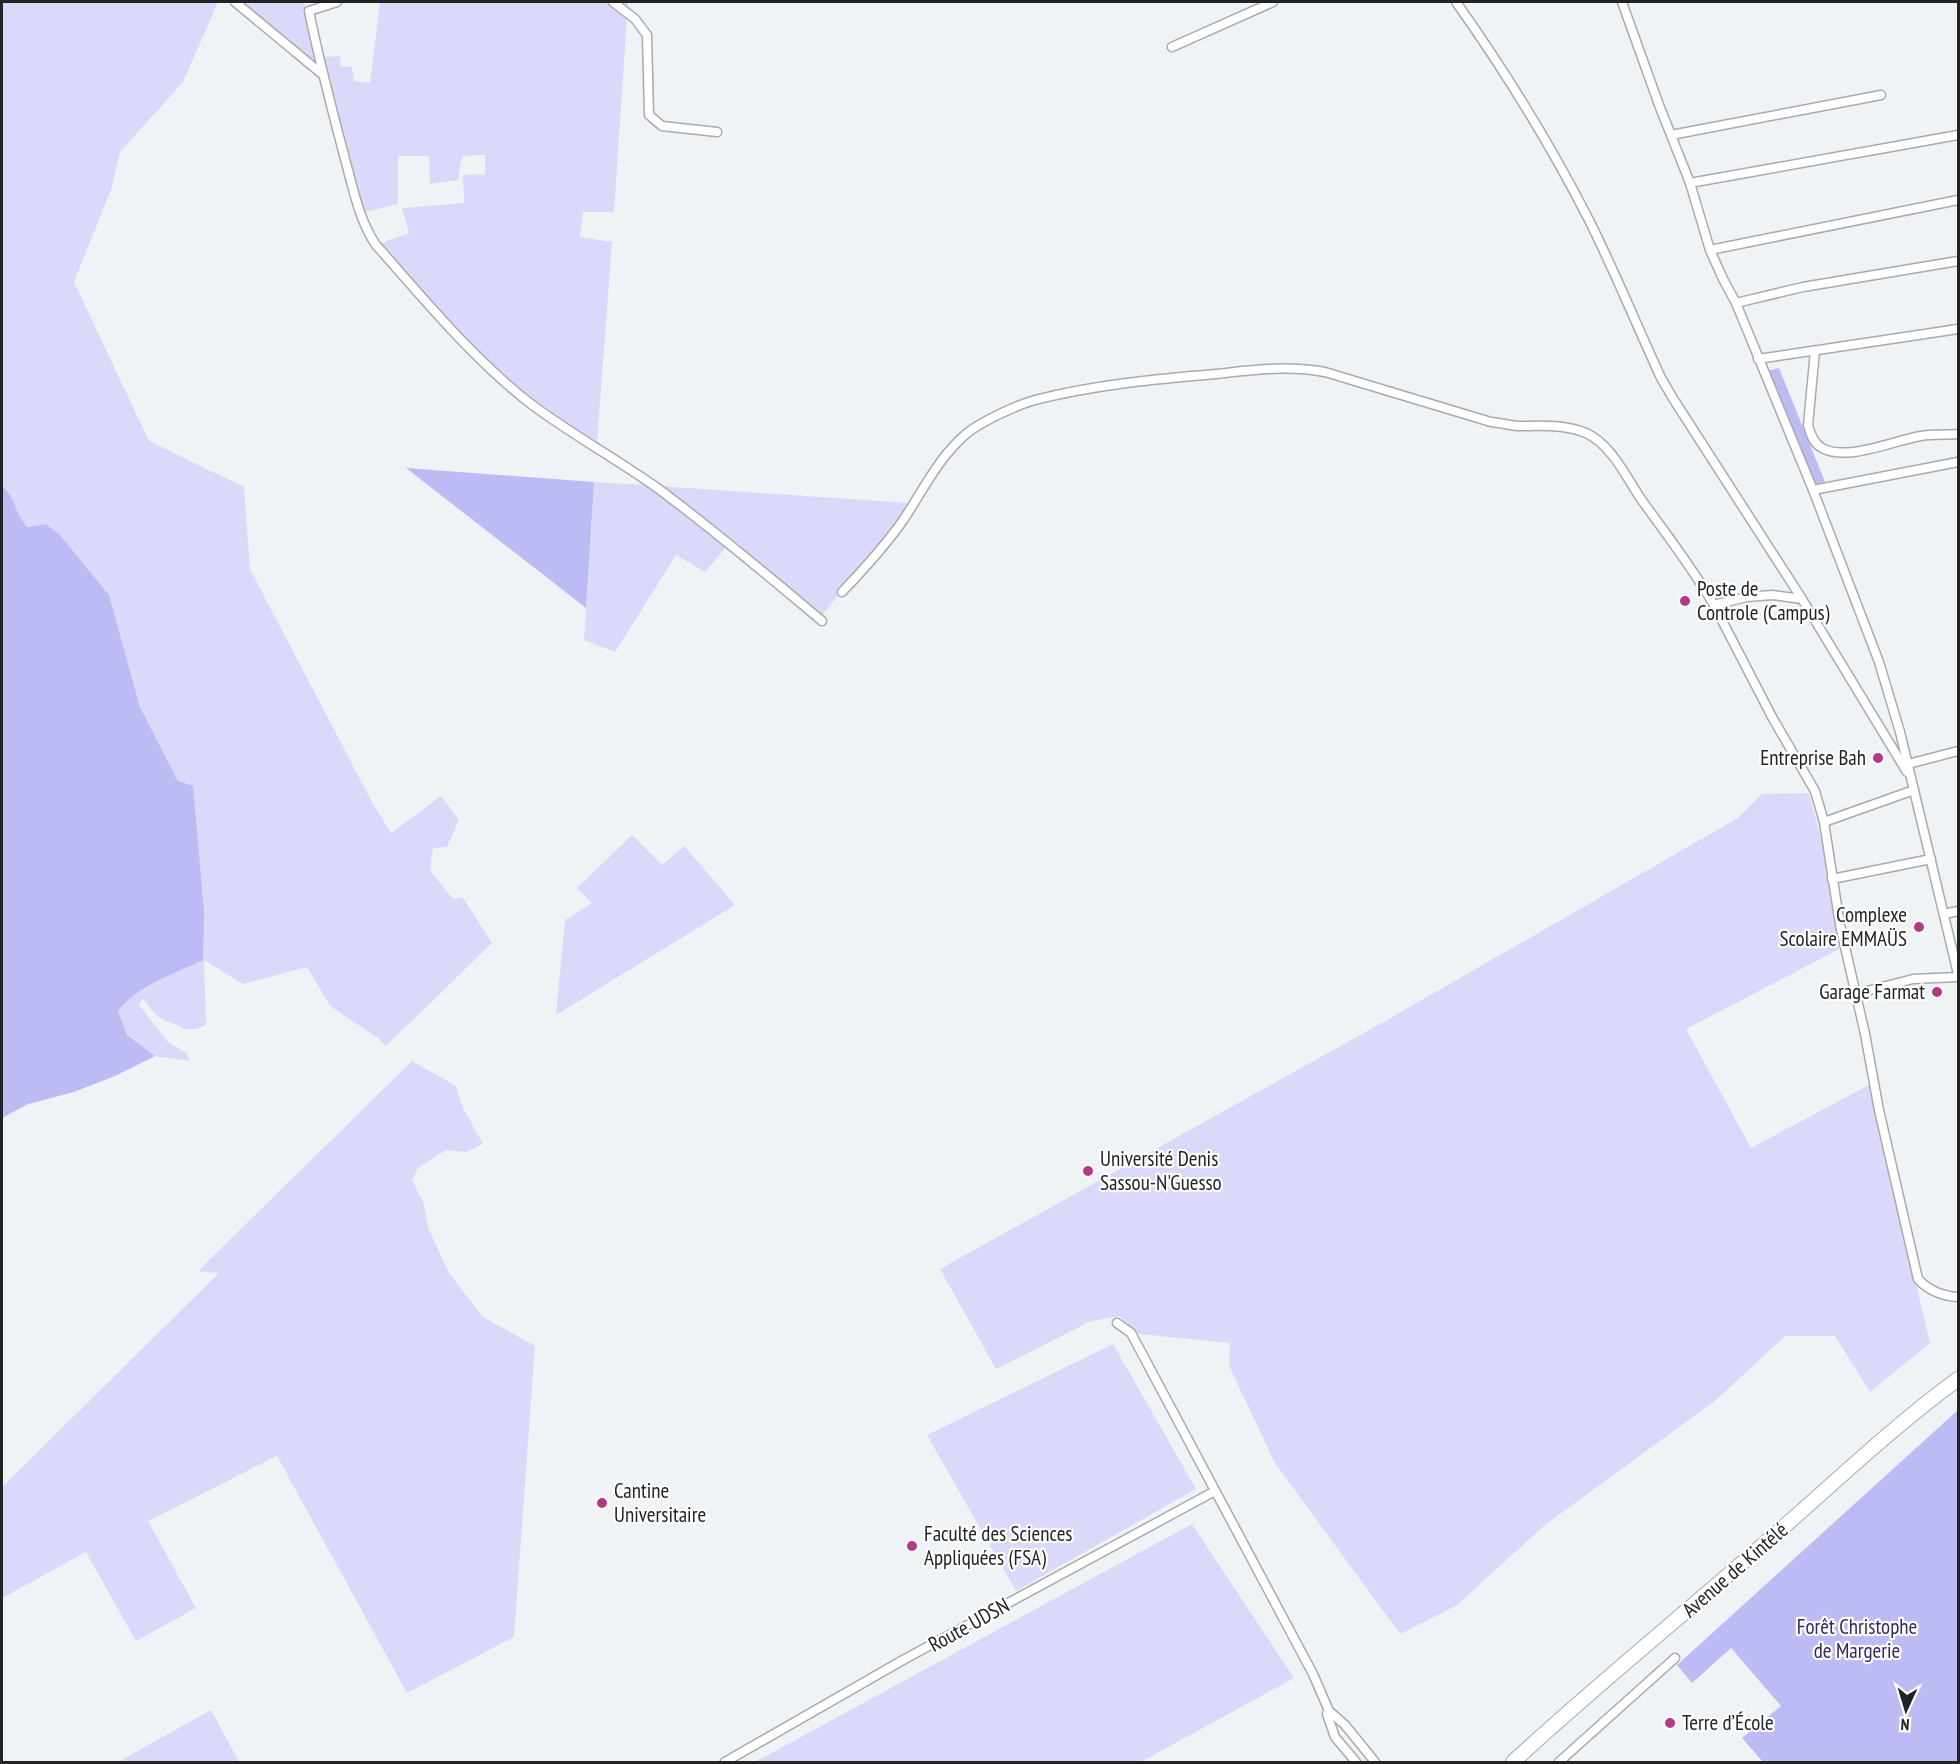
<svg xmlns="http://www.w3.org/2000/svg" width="1960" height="1764" font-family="'PT Sans Narrow',sans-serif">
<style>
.green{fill:#dad9fa}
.forest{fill:#bdbbf4}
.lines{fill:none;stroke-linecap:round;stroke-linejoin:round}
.street-casing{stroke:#a8aaad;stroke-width:11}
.primary-casing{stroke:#a8aaad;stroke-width:16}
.street{stroke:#fff;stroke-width:8}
.primary{stroke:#fff;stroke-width:14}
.poi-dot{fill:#b63785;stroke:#fff;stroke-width:2}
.labels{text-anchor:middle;stroke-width:4.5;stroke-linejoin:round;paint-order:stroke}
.poi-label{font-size:21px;fill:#222324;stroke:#fff;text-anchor:start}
.street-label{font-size:21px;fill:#222324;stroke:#fff}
.park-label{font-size:21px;fill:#332769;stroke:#fff}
</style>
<rect width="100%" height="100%" fill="#f0f3f5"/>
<g class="green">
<path d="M2,2H218L183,82L120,152L111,190L74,282L149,441L244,487L250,569L373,804L391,833L441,796L459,820L447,847L433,848L430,870L452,898H463L492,943L386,1046L378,1038L330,1006L307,967L243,984L204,960L206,1025L196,1029H184C178,1023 168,1023 161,1018C153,1014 149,1005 143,999L139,1005L169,1043L185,1052L190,1061L155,1056L127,1035L118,1011L128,998L150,985L178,781L140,707L109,595L60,535L46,524L27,527C14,514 15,496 2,486Z"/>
<path d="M237,2H303L308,11L321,73Z"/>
<path d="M380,2H628L614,212H583L580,237L612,242L597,443C567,423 537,403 509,379C462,338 421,290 379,244L409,233L402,208L464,203L463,175L485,174V155L462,156L458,180L430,184L429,156H398V204L365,212L322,57L340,56L341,66L352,67L354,81L370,83Z"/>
<path d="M594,482L647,485L685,509L727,546L705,572L676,555L615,652L584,640Z"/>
<path d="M659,486L909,503L900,519L822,615L723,532Z"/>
<path d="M1809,793L1833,883L1845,946L1686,1029L1751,1148L1869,1085L1930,1343L1870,1392L1835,1336H1785L1716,1400L1545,1525L1457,1605L1400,1634L1275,1463L1229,1366L1230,1343L1139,1334L1119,1316L1091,1321L996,1369L940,1269L1380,1024L1738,818L1762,794Z"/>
<path d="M632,835L662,865L684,846L735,905L556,1015L565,920L592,903L577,888Z"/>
<path d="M412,1061L456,1086L463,1108L483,1144L466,1152L446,1150L418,1168L412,1180L423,1201L429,1230L449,1273L483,1317L535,1346L514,1637L407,1693L277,1456L148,1521L196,1608L136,1641L86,1552L2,1598V1487L219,1273L198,1271Z"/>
<path d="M1113,1344L1196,1489L1016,1591L927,1435Z"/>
<path d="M1192,1524L1294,1678L1141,1762H755Z"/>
<path d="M211,1710L239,1762H118Z"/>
</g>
<g class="forest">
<path d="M1779,368L1825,482L1815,484L1767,371Z"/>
<path d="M406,468L594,482L586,608Z"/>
<path d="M2,486C15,496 15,514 27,527L46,524L60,535L109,595L140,707L178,781L193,786L204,911L203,960C174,974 138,985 118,1011L127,1035L155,1056L115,1076L74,1092L28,1104L2,1118Z"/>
<path d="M1958,1410V1762H1763L1742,1738L1781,1706L1731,1648L1692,1683L1677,1665Z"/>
</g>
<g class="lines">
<g class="street-casing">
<g id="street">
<path d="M235,2L322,74"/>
<path d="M337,2L309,11C319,61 332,110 345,159C353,188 359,220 376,245C425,300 473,359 531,404C571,434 615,458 656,487C713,529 767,575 822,621"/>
<path d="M613,2L635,19L647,35L649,115L662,126L717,132"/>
<path d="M1456,2C1505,71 1550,144 1589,220C1615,272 1637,326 1661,378L1674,400L1802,599L1907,772"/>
<path d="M1622,2L1659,105L1690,183L1710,250L1723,279L1736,303L1813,490L1879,662L1900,732L1958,974"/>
<path d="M1172,47L1273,2"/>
<path d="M1671,135L1881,95"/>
<path d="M1690,183L1958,135"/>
<path d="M1710,250L1958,200"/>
<path d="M1736,303L1803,287L1958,261"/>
<path d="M1815,351L1808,425C1810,433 1813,443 1822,448C1847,462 1895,440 1921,436C1933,434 1946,435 1958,434"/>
<path d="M1758,359L1958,329"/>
<path d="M1813,490L1958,462"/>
<path d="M842,592C864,569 886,545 904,519C923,490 939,457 966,434C980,422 1017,405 1035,400C1093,385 1156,379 1216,374C1253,370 1288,365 1325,372L1491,422C1500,423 1509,425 1518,426C1542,426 1564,424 1586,433C1612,445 1626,477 1641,499C1666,534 1692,567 1714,605L1747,597L1772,595L1802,599"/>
<path d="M1714,605L1772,717L1815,791L1824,822L1840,925L1865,1034L1879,1110L1918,1279C1929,1291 1942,1296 1958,1297"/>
<path d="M1908,764L1958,751"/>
<path d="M1824,822L1914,790"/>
<path d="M1832,879L1931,859"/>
<path d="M1944,914L1958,911"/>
<path d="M1855,994L1913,979L1958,977"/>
<path d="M1117,1323L1131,1333L1313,1674L1329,1711L1345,1725L1375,1762"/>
<path d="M1329,1711L1327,1714L1335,1737L1356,1762"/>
<path d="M725,1762L903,1660L1215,1491"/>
<path d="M1559,1762L1675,1658"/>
</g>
</g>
<g class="primary-casing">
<path id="primary" d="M1513,1762C1592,1689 1676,1621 1757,1550C1824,1493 1887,1431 1958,1379"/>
</g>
<use href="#street" class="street"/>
<use href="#primary" class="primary"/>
</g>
<g class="poi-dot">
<circle cx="1685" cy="601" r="6"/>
<circle cx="1878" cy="758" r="6"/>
<circle cx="1919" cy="927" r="6"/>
<circle cx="1937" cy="992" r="6"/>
<circle cx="1088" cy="1171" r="6"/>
<circle cx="602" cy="1503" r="6"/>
<circle cx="912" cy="1546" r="6"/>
<circle cx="1670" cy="1723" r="6"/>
</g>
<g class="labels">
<g class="poi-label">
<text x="1697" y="596">Poste de<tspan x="1697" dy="24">Controle (Campus)</tspan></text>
<text x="1866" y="765" text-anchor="end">Entreprise Bah</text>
<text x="1907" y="922" text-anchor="end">Complexe<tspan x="1907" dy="24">Scolaire EMMAÜS</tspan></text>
<text x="1925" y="999" text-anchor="end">Garage Farmat</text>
<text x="1100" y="1166">Université Denis<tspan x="1100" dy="24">Sassou-N'Guesso</tspan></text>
<text x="614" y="1498">Cantine<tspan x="614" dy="24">Universitaire</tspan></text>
<text x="924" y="1541">Faculté des Sciences<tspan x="924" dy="24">Appliquées (FSA)</tspan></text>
<text x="1682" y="1730">Terre d’École</text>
</g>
<g class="street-label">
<text transform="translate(1735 1570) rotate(-41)" y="7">Avenue de Kintélé</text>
<text transform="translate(969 1625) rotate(-29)" y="7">Route UDSN</text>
</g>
<g class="park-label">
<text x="1857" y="1634">Forêt Christophe<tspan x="1857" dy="24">de Margerie</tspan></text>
</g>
</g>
<rect width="1960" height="1764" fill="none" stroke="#222324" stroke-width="6"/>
<g transform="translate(1906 1710) rotate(184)" stroke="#ffffff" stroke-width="4.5" paint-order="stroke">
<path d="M0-4.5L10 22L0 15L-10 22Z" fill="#222324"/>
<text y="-9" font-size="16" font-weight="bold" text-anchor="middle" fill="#222324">N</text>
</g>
</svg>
